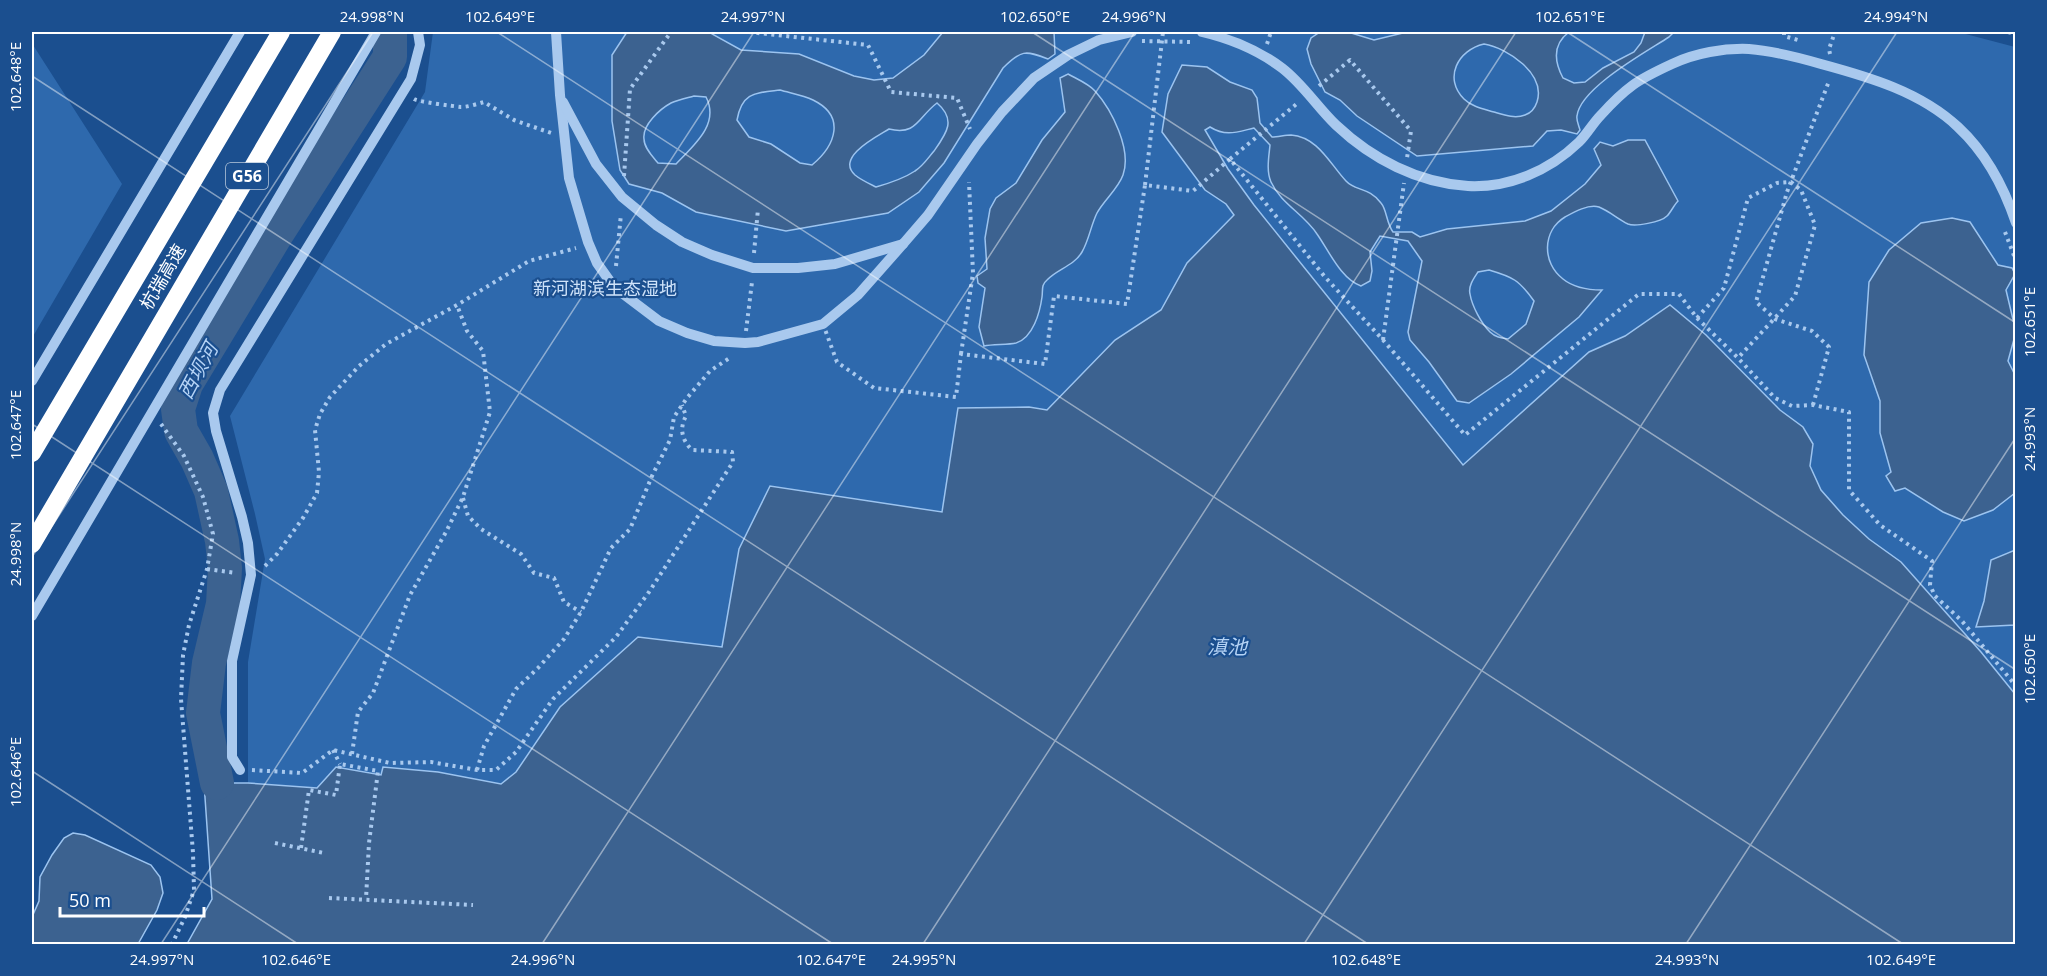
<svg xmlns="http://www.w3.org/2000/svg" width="2047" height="976" font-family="'Open Sans','Noto Sans SC',sans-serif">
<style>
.green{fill:#2e69ad}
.water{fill:#3c6290;stroke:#9cc4f0;stroke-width:1.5;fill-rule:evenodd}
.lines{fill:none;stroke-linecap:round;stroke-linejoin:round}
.river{stroke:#3c6290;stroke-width:34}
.path{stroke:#a9c9ee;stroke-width:4;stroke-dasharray:3 4.5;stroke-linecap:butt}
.minor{stroke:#a9c9ee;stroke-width:10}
.highway{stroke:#fff;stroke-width:18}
.path-bridge{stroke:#a9c9ee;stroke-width:4;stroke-dasharray:3 4.5;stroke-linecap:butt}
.ticks{fill:none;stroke:#fff;stroke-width:1.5;stroke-opacity:0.45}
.labels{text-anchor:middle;stroke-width:4.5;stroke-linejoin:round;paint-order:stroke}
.shield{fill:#1b4f8f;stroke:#bbcadd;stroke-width:1.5}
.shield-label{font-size:16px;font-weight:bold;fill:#fff}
.street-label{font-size:18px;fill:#fff;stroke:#1b4f8f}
.park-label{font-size:18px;fill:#cfe3fa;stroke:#1b4f8f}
.water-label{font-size:20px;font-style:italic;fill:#b5d3f5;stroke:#1b4f8f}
.neatline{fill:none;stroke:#fff;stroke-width:2}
.ticks-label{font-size:15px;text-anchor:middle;fill:#fff}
</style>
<rect width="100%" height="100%" fill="#1b4f8f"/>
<g class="green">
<path d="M32,32L33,45L122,184L32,338Z"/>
<path d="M433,32H1958L2015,47V694L1981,652L1901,562L1869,539L1843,515L1821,490L1810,466L1813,444L1803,427L1780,410L1670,305L1625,336L1589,352L1463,465L1254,205L1187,263L1161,310L1115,340L1047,410L1029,407L958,409L942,512L739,549L722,647L638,638L560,707L516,772L501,784L438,772L383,767L381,775L336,767L317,788L248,783V662L265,559L255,514L230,416L425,92Z"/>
</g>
<g class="water">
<path d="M627,32H710L712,34L741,50L799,54L854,76L874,80L893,78L924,55L943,32H1054L1055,54L1048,59C1025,50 1021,50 1003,68L944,163L919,192L888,213L786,231L696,212L662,193L629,184L620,170L612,121V55ZM780,90C790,93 803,95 813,100C846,116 836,145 812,165L800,163L771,144L749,137L737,120C742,92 755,93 780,90ZM694,96L706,97C720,124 694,145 676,164L658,163C653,157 644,148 644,139C642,125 660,109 671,103C678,100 687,98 694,96ZM937,103C957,120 946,134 934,151C928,158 923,166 915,171C903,179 890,183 876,187C870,184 861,180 855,175C835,157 878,136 889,129C917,136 918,117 937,103Z"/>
<path d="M1320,32H1348L1374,40L1407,32H1569C1553,44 1554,61 1563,78L1574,83L1585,82L1603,68L1634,52L1641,43L1645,32H1674L1669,37C1646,52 1580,88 1577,116C1576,120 1579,126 1580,130L1577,134L1561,130L1547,131L1533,146L1417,156L1357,116L1340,100L1325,92L1311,64L1307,49L1311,38ZM1484,44C1508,48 1546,74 1537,102C1535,108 1531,113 1525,115C1515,119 1504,115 1494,112C1484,109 1472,107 1464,99C1443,78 1458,50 1484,44Z"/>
<path d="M1182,65L1207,67L1230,82L1252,90L1257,98L1260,123L1272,137C1278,137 1285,135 1291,135C1318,137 1330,164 1346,181C1355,191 1369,187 1381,203C1387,210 1386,222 1393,232H1412L1420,237L1447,229L1525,221L1551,211L1585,184L1601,165L1594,149L1600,142L1613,146L1628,140H1645L1678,201C1674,205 1671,212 1667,216C1661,222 1635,227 1628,224C1618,219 1609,211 1599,207C1588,204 1574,212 1565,217C1542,231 1542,263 1563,279C1574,288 1588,290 1602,290L1579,317L1511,374L1469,403L1457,401L1429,362L1410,340L1408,332L1422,261L1408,241L1380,236L1370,252L1372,271L1370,281L1361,286C1341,279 1329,251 1317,234C1304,214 1281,204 1271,182C1266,171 1269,156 1270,145L1254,128C1237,132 1226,137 1210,127L1205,130L1228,169L1254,205L1463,465L1589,352L1625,336L1670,305L1706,335L1780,410L1803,427L1813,444L1810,466L1821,490L1843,515L1869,539L1901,562L1981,652L2015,694V944H187L212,899L204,783H248L317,788L336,767L381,775L383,767L438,772L501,784L516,772L560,707L638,637L722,647L739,549L770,486L942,512L958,408L1029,407L1047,410L1115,340L1161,310L1187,263L1234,215L1226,204L1205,190L1162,132L1168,94ZM1489,270C1513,277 1519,280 1534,301L1526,324L1508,339C1501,338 1495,337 1490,332C1481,323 1472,306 1470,294C1468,286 1474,278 1478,272Z"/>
<path d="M1068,74C1077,79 1089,84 1095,91C1112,110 1132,150 1123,175C1118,189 1104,200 1097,213C1091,225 1089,240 1082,252C1074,266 1057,269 1047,280C1041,285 1043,290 1042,297C1040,312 1033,338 1016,343C1008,345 993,344 984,346L979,327L985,288L978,283L977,276L987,269L985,238L990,209L996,198L1016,183L1042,140L1065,112L1060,78Z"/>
<path d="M1952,218L1970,222L1998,265L2012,268L2015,274L2006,290L2016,332L2008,361L2015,375V493L1993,510L1964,521L1943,512L1905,488L1895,491L1886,476L1891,472L1880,433V401L1864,355L1869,282L1889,250L1921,223Z"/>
<path d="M2015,550V625L1976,627L1984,601L1991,560Z"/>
<path d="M73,833L85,835L151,865L160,877L163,893L157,910L138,944H32V917L39,901L40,877L52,855L64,838Z"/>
</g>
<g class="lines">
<path class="river" d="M217,783L203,713L209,663L223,604L225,568L222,541L211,491L197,459L181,431L178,409L186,384L276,235L390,57V32"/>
<g class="path">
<path d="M749,32L868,45L891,92L957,98L970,129"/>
<path d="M1784,32V36L1798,40"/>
<path d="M2008,32L2016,34"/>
<path d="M1142,41L1192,42"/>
<path d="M1267,44L1271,32"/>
<path d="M1830,54L1829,49L1835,32"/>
<path d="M1319,86L1350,60L1411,131L1407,158"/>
<path d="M414,99C419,102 453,106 461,107C468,107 477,104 484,102L514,120L551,133"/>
<path d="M1230,159L1299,102"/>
<path d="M624,176L630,89L671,32"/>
<path d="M1145,185L1163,32"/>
<path d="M2005,232L2016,261"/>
<path d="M754,253L758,209"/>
<path d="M616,266L621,214"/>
<path d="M1679,294L1697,318L1738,358L1775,398L1792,406L1813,405L1849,412V490L1880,525L1932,561L1930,585L1935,596L1962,621L2016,686"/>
<path d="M1697,318L1724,288L1748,198L1777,183L1791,182L1801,190L1815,225L1795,296L1738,358"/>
<path d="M746,331L752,282"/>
<path d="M1383,340L1404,183"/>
<path d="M961,354L973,273L969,182"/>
<path d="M1813,405L1829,347L1812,331L1775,319L1756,302L1787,192L1829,81"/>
<path d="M161,424L184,456L203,497L213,534L207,569L189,625L183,655L181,699L193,853L194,890L185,917L172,944"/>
<path d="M463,498L468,516L481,529L521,554L534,573L554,578L564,602L581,612"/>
<path d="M265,566L277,554L303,518L317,493L319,472L315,430L320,414L330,397L359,366L386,344L457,305L529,261L576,248"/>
<path d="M207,569L236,573"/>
<path d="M333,750L340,764"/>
<path d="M352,754L358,712L373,693L410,595L446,532L463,497L490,412L483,351L467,331L457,305"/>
<path d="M252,770L302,773L333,750L390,763L431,762L477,770H496L516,752L553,699L616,637L649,592L733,462L732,452L692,450C682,440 679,429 686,416L682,405"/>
<path d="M477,770L484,746L516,689L538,668L564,639L581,612L611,548L630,529L652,476L670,440L674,417L687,398L710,371L731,357"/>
<path d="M275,843L324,853"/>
<path d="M301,848L309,790L336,795L340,764L378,771L369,843L366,899"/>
<path d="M329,898L473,905"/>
</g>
<g class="minor">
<path d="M556,32L560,95L569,178L588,242L597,263L614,287L659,321L687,333L714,341L745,343L758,342L823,324L858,295L903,244L928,215L977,144L1002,112L1034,78L1068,55L1099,40L1132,32"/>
<path d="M1202,32C1232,39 1258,50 1282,68C1303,84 1318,108 1336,125C1372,159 1418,183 1468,186C1509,188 1549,171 1579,142C1587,134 1593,123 1601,115C1610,105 1622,93 1633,85C1644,77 1659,70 1672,64C1695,53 1724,48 1749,49C1774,51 1797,57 1821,64C1869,77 1921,92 1958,127C1986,153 2004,187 2016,223"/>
<path d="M563,102L596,164L622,197L656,225L682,242L712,255L753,268H798L835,264L903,244"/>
<path d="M32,381L240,32"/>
<path d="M32,616L376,32"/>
<path d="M240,770L232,757V661L251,575L248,543L242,517L216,431L213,413L220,390L411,79L420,45L418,32"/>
</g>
<g class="highway">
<path d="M32,453L281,32"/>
<path d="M32,544L332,32"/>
</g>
<path class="path-bridge" d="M823,324L837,362L874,388L956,397L961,354L1045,364L1054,296L1127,304L1145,185L1193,191L1230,159L1325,277L1383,340L1465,435L1639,294H1679"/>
</g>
<path class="ticks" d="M497,32L1903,944M1032,32L2016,670M1567,32L2016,323M32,76L1368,944M32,424L833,944M32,557L373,32M32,771L298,944M161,944L754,32M542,944L1135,32M923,944L1516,32M1304,944L1897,32M1686,944L2016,437"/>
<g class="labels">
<rect class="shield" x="226" y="163" width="42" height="26" rx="4.5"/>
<g class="shield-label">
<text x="247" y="182">G56</text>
</g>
<g class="street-label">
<text transform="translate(163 277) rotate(-60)" y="6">杭瑞高速</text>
</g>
<g class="park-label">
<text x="605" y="295">新河湖滨生态湿地</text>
</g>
<g class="water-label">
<text transform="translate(198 371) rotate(-62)" y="7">西坝河</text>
<text x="1227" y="654">滇池</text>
</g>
</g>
<rect width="2047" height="976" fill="none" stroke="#1b4f8f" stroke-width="66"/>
<path d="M60 907v9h144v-9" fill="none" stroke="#ffffff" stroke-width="3"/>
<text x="69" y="907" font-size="18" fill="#ffffff" stroke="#1b4f8f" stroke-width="4.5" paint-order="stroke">50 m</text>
<rect x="33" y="33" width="1981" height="910" class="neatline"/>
<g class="ticks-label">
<text x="372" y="22">24.998°N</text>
<text x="500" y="22">102.649°E</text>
<text x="753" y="22">24.997°N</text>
<text x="1035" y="22">102.650°E</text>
<text x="1134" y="22">24.996°N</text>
<text x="1570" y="22">102.651°E</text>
<text x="1896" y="22">24.994°N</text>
<text transform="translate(16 77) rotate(-90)" y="5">102.648°E</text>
<text transform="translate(2030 322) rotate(-90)" y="5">102.651°E</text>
<text transform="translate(16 425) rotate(-90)" y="5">102.647°E</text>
<text transform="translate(2030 439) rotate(-90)" y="5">24.993°N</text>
<text transform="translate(16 554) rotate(-90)" y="5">24.998°N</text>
<text transform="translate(2030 669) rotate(-90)" y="5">102.650°E</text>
<text transform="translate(16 772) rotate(-90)" y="5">102.646°E</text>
<text x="162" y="965">24.997°N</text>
<text x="296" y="965">102.646°E</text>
<text x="543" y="965">24.996°N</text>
<text x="831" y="965">102.647°E</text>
<text x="924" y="965">24.995°N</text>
<text x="1366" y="965">102.648°E</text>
<text x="1687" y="965">24.993°N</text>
<text x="1901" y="965">102.649°E</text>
</g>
</svg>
